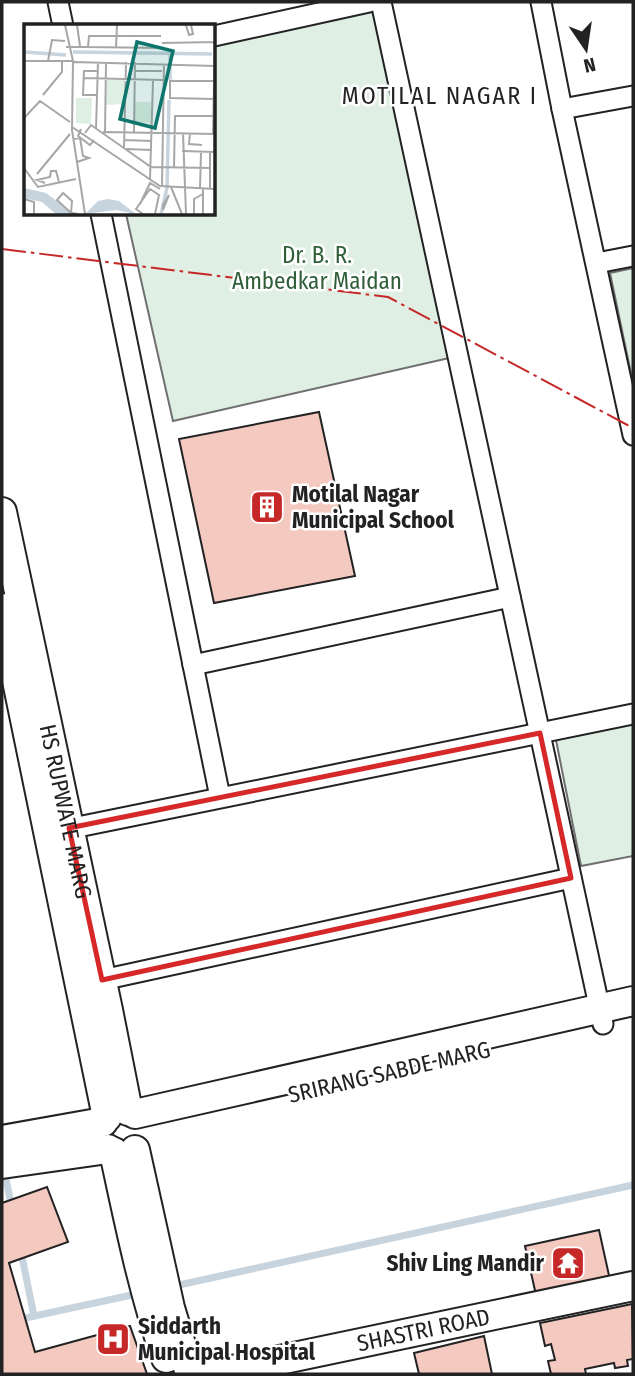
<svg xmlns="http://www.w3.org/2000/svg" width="635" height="1376" font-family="'Fira Sans Condensed',sans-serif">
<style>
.green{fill:#e0efe3;stroke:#6f6f6f;stroke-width:2}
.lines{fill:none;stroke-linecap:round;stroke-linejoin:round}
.stream{stroke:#c7d3dd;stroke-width:7}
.building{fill:#f3c9c0;stroke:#222;stroke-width:2}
.street-casing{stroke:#222;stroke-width:23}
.secondary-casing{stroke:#222;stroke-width:32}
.street{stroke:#fff;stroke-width:19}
.secondary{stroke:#fff;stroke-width:28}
.power{stroke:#c62828;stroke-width:2;stroke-dasharray:24 5 3.5 5;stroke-linecap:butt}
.marked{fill:none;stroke:#d62828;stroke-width:5;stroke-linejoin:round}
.labels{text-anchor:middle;stroke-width:5;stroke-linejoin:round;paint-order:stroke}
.park-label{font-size:23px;fill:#2f5e38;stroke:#fff}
.poi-label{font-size:23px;font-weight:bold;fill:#222;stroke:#fff;text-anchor:start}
.street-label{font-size:23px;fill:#222;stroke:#fff}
.neighbourhood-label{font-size:24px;letter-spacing:2px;fill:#222;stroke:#fff}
.inset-river{fill:none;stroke:#c7d3dd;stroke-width:3.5}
.inset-road{fill:none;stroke:#a7a7a7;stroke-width:2}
.view{fill:#0f766e;fill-opacity:0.15;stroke:#0f766e;stroke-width:3.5}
.inset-edge{fill:none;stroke:#222;stroke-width:3.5}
</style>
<rect width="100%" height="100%" fill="#fff"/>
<g class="green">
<path d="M382,6L458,356L173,421L126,214H214V43Z"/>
<path d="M633,268V383L610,273Z"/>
<path d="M633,724V856L581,866L556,740Z"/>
</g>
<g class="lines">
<g class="stream">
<path d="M4,1169L12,1209"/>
<path d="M21,1252L34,1316"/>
<path d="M170,1287L633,1185"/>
<path d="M2,1323L141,1293"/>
</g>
</g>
<g class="building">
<path d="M319,412L355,576L214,603L179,439Z"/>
<path d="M47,1187L68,1242L9,1263L35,1352L130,1326L147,1374H2V1203Z"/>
<path d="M599,1230L610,1280L536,1295L525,1246Z"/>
<path d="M632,1304L633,1359L627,1360L628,1366L615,1368L614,1363L585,1369L586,1374H551L548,1361L555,1360L551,1344L545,1346L540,1323Z"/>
<path d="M484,1336L492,1374H419L414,1353Z"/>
</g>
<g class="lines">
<g class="street-casing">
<g id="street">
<path d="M58,2L63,26"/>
<path d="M381,2L603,1024"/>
<path d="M541,2L562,109L633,435"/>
<path d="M214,36L369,2"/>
<path d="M562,109L633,96"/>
<path d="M101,214L220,797"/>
<path d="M597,263L633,256"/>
<path d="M193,665L510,597"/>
<path d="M58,831L633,714"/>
<path d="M102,980L571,878"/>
</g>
</g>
<g class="secondary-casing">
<g id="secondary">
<path id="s1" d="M2,512L108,1010L128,1111"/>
<path d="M2,608L107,1117"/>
<path d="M135,1114L633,1001"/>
<path d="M2,1140L103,1122"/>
<path d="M135,1150L170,1308L190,1374"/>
<path d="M114,1152C129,1222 143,1291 166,1358"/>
<path d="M2,1164L108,1149"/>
<path id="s2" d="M213,1374L633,1286"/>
</g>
</g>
<use href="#street" class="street"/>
<use href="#secondary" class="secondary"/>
<path class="power" d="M2,249L388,297L633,428"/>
</g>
<path class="marked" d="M540,733L571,878L102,980L69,828Z"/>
<defs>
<g id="building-square" transform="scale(1.75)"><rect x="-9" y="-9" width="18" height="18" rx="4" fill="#c62828" stroke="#fff"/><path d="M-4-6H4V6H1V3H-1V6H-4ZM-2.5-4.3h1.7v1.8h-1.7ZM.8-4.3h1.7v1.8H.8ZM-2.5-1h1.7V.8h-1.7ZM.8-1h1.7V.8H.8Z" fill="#fff"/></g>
<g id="temple-square" transform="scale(1.75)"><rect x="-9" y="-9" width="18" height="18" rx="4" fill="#c62828" stroke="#fff"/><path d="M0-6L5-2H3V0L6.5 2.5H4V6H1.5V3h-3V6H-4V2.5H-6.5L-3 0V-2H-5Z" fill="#fff"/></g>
<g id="hospital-square" transform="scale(1.75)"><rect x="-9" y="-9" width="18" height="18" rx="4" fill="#c62828" stroke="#fff"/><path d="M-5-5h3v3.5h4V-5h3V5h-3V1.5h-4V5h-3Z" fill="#fff"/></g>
</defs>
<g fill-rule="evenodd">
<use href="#building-square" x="267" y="507"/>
<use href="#temple-square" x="568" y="1263"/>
<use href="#hospital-square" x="113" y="1339"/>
</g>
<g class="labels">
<g class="park-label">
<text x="317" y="263">Dr. B. R.<tspan x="317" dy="26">Ambedkar Maidan</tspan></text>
</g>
<g class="poi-label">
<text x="292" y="502">Motilal Nagar<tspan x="292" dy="26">Municipal School</tspan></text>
<text x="544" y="1271" text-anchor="end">Shiv Ling Mandir</text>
<text x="138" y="1334">Siddarth<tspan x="138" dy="26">Municipal Hospital</tspan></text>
</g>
<g class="street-label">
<text dy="8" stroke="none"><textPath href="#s1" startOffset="306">HS RUPWATE MARG</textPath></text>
<text transform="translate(389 1072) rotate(-13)" y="8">SRIRANG SABDE MARG</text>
<text dy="8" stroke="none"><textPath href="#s2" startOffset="215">SHASTRI ROAD</textPath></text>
</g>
<g class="neighbourhood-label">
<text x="440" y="104">MOTILAL NAGAR I</text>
</g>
</g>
<g transform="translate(24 24)">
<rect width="191" height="191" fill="#fff"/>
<path d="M83,56H101L100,80L82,81ZM52,74H68L67,100L52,99ZM110,78H127V99L110,98Z" fill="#e0efe3"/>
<path d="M0,164L22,169L50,190H32L18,178L0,174ZM84,175L95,177L112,190L92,186L61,190L74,177Z" fill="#c7d3dd"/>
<path class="inset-river" d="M0,28L42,31M49,28L188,30M146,56V29M137,190L143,164L145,76"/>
<path class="inset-road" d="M41,1L49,37L48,106L61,190M53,1L56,22M162,1L165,11L169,10L167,1M137,12H65L64,23L139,24M138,19L191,18M42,23H64M92,23L93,1M0,37H50M24,37L28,16L41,17M50,38L191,42M111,47H138M60,54L139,56M19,71L38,48V36M73,71H59L60,47H74M190,75L146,74V57H190M0,94L16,77L46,98M48,103L136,162L191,165M57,105L54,112L66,121L70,116M72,105L74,38M79,108L191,110M81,108L82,40M110,108L111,38M61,109L67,101L127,143L186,144M159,109L162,190M166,109L165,120L178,121M189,110L191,11M49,115L56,114L59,132L65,134L53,138M101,116L128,117M100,124L102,38M102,125L128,126M158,127L191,128M0,144L14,163L52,155M150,144L151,92H189M13,150L46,110M126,155L129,56M21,159L13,156L26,153L27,147H32L35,158M138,163L140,40M147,163L158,190M176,164L177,128M179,164V190M186,165V128M145,171L139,181V186L145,171M0,175L10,178V190M116,180L126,159L136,165M47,189L48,177L39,169L33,176L46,188L47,189H49L54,190M119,190L112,185L126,165L135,171L131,190M170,190V175L179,170"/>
<path class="view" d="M113,18L149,27L131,104L96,95Z"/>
<rect width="191" height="191" class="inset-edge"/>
</g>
<rect width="635" height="1376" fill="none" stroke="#222222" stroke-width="7"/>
<g transform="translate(586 49) rotate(167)" stroke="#ffffff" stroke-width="5" paint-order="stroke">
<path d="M0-5L12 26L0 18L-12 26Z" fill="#222222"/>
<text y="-10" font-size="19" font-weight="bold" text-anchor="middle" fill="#222222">N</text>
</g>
</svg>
